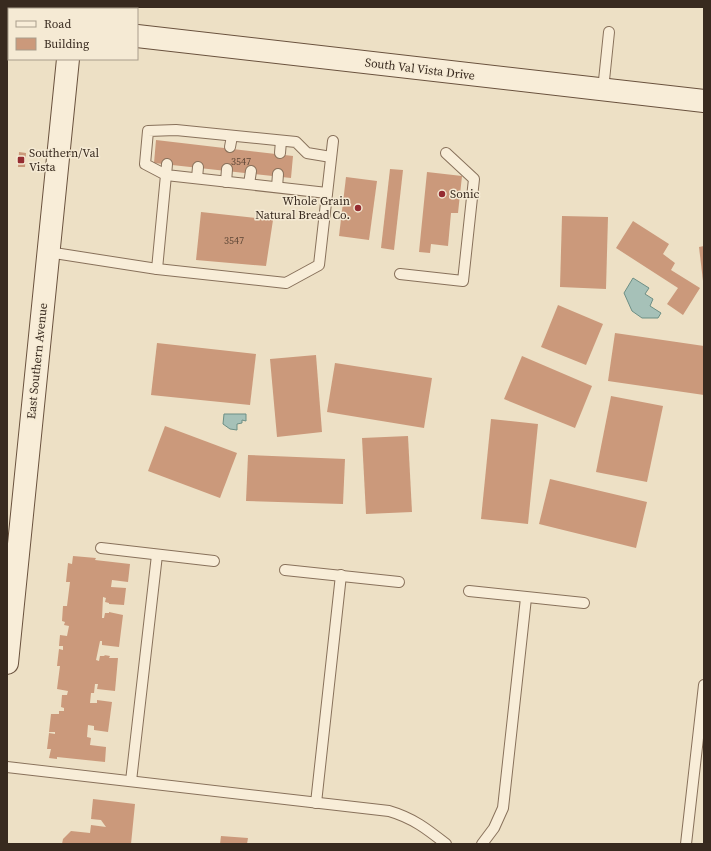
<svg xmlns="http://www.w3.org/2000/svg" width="711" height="851" font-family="'Source Serif 4',serif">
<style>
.water{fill:#a6c1b8;stroke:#6d8f85}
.building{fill:#cb997b}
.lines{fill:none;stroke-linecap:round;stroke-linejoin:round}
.lane-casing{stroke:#88715b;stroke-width:12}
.secondary-casing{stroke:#6a523e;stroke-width:24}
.lane{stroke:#f8edd8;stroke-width:10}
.secondary{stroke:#f8edd8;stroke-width:22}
.poi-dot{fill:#952c31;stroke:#f5ead4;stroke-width:1.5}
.labels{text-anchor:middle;stroke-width:3;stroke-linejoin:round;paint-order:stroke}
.number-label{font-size:10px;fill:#5d4636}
.street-label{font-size:12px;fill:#382a1f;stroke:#f5ead4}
.poi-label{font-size:12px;fill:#382a1f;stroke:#f5ead4;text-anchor:start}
</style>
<rect width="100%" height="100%" fill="#ede0c5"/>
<g class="water">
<path d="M633,278L649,288L645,294L653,299L650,306L661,313L658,318H642L632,311L624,293Z"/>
<path d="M224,414H246V421L242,420V423L237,424V430L230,429L223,424Z"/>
</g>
<g class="building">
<path d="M156,140L293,156L291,178L154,163Z"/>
<path d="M19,152L26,153L25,167H18Z"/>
<path d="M390,169L403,170L394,250L381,248Z"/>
<path d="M427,172L462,176L458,213H451L448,246L431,244L430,253L419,252Z"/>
<path d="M346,177L377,181L369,240L339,236Z"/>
<path d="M201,212L273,220L266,266L196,260Z"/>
<path d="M562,216L608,217L606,289L560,287Z"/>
<path d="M633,221L669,244L663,254L675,263L671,270L700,288L683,315L667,304L678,288L616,248Z"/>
<path d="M704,246V281H703L699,247Z"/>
<path d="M558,305L603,324L586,365L541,347Z"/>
<path d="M615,333L704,346V395L608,381Z"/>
<path d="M157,343L256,354L250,405L151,395Z"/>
<path d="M316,355L322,432L277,437L270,359Z"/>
<path d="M522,356L592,386L575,428L504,399Z"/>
<path d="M335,363L432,378L424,428L327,412Z"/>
<path d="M611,396L663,406L647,482L596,472Z"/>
<path d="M491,419L538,424L528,524L481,519Z"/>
<path d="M165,426L237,453L220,498L148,471Z"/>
<path d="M408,436L412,512L366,514L362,438Z"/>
<path d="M248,455L345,459L343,504L246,501Z"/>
<path d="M550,479L647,502L636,548L539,524Z"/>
<path d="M73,556L96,558L95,560L130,564L128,582L112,580L111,587L126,588L124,605L109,604V603L105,602L106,598L103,597L102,618H104L105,613H109V612L123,615L119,647L102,645V641H100L96,660L99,661L100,656H105L104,655L110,656L109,658H118L115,691L97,689L98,684H95L94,693H91L90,703H97V700L112,702L108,732L94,730V726L88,725L87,737L91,738L90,745L106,747L105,762L57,757V759L49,758L51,749H47L49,733L55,734V732H49L51,714H59V711H64V708L61,707L62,695H67L68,691L57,689L60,666H57L59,649L63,650V646H59L60,635L67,636L69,626L64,625L65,622L62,621L63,606H67L70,582H66L68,563L72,564Z"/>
<path d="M93,799L135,804L131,844H62L63,839L71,831L90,833L91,825L106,827L101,820L91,819Z"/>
<path d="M221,836L248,838L247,844H220Z"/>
</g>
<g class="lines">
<g class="lane-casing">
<g id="lane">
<path d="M603,90L609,32"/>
<path d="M230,147L232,136"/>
<path d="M280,153L281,141"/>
<path d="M167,164L166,175L327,193"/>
<path d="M197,178L198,167"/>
<path d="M226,182L227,169"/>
<path d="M249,184L251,171"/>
<path d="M277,187L278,174"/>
<path d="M48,252L157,269L286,283L319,265L333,141"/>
<path d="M157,269L166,175L145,164L148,131L176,130L296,142L307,153L331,157"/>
<path d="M400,274L463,281L474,179L446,153"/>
<path d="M101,548L214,561"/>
<path d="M285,570L399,582"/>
<path d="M469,591L584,603"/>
<path d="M7,767L389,811C413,818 427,829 446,844"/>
<path d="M131,781L157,555"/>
<path d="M316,803L341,575"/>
<path d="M482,844L494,828L503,808L526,598"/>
<path d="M686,844L704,685"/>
</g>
</g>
<g class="secondary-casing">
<g id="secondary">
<path d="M72,9L73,7"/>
<path d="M7,21H9"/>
<path d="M137,36L704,101"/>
<path d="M7,663L68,59"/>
</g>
</g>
<use href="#lane" class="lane"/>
<use href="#secondary" class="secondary"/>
</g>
<g class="poi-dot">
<rect x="17" y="156" width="8" height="8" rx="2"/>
<circle cx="442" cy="194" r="4"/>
<circle cx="358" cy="208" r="4"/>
</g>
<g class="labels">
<g class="number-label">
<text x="241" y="165">3547</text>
<text x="234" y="244">3547</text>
</g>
<g class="street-label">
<text transform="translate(420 69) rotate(7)" y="4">South Val Vista Drive</text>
<text transform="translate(37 361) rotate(-84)" y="4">East Southern Avenue</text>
</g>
<g class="poi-label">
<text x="29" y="157">Southern/Val<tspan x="29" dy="14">Vista</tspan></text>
<text x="450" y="198">Sonic</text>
<text x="350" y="205" text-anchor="end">Whole Grain<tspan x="350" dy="14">Natural Bread Co.</tspan></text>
</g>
</g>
<rect width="711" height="851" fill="none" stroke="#382a1f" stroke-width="16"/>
<rect x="8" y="8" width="130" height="52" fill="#f5ead4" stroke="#a99d8c"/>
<rect x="16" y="21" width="20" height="6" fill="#f8edd8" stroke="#a99d8c"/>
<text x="44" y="28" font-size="12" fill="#382a1f">Road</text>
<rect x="16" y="38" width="20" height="12" fill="#cb997b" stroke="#a99d8c"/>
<text x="44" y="48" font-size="12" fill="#382a1f">Building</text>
</svg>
